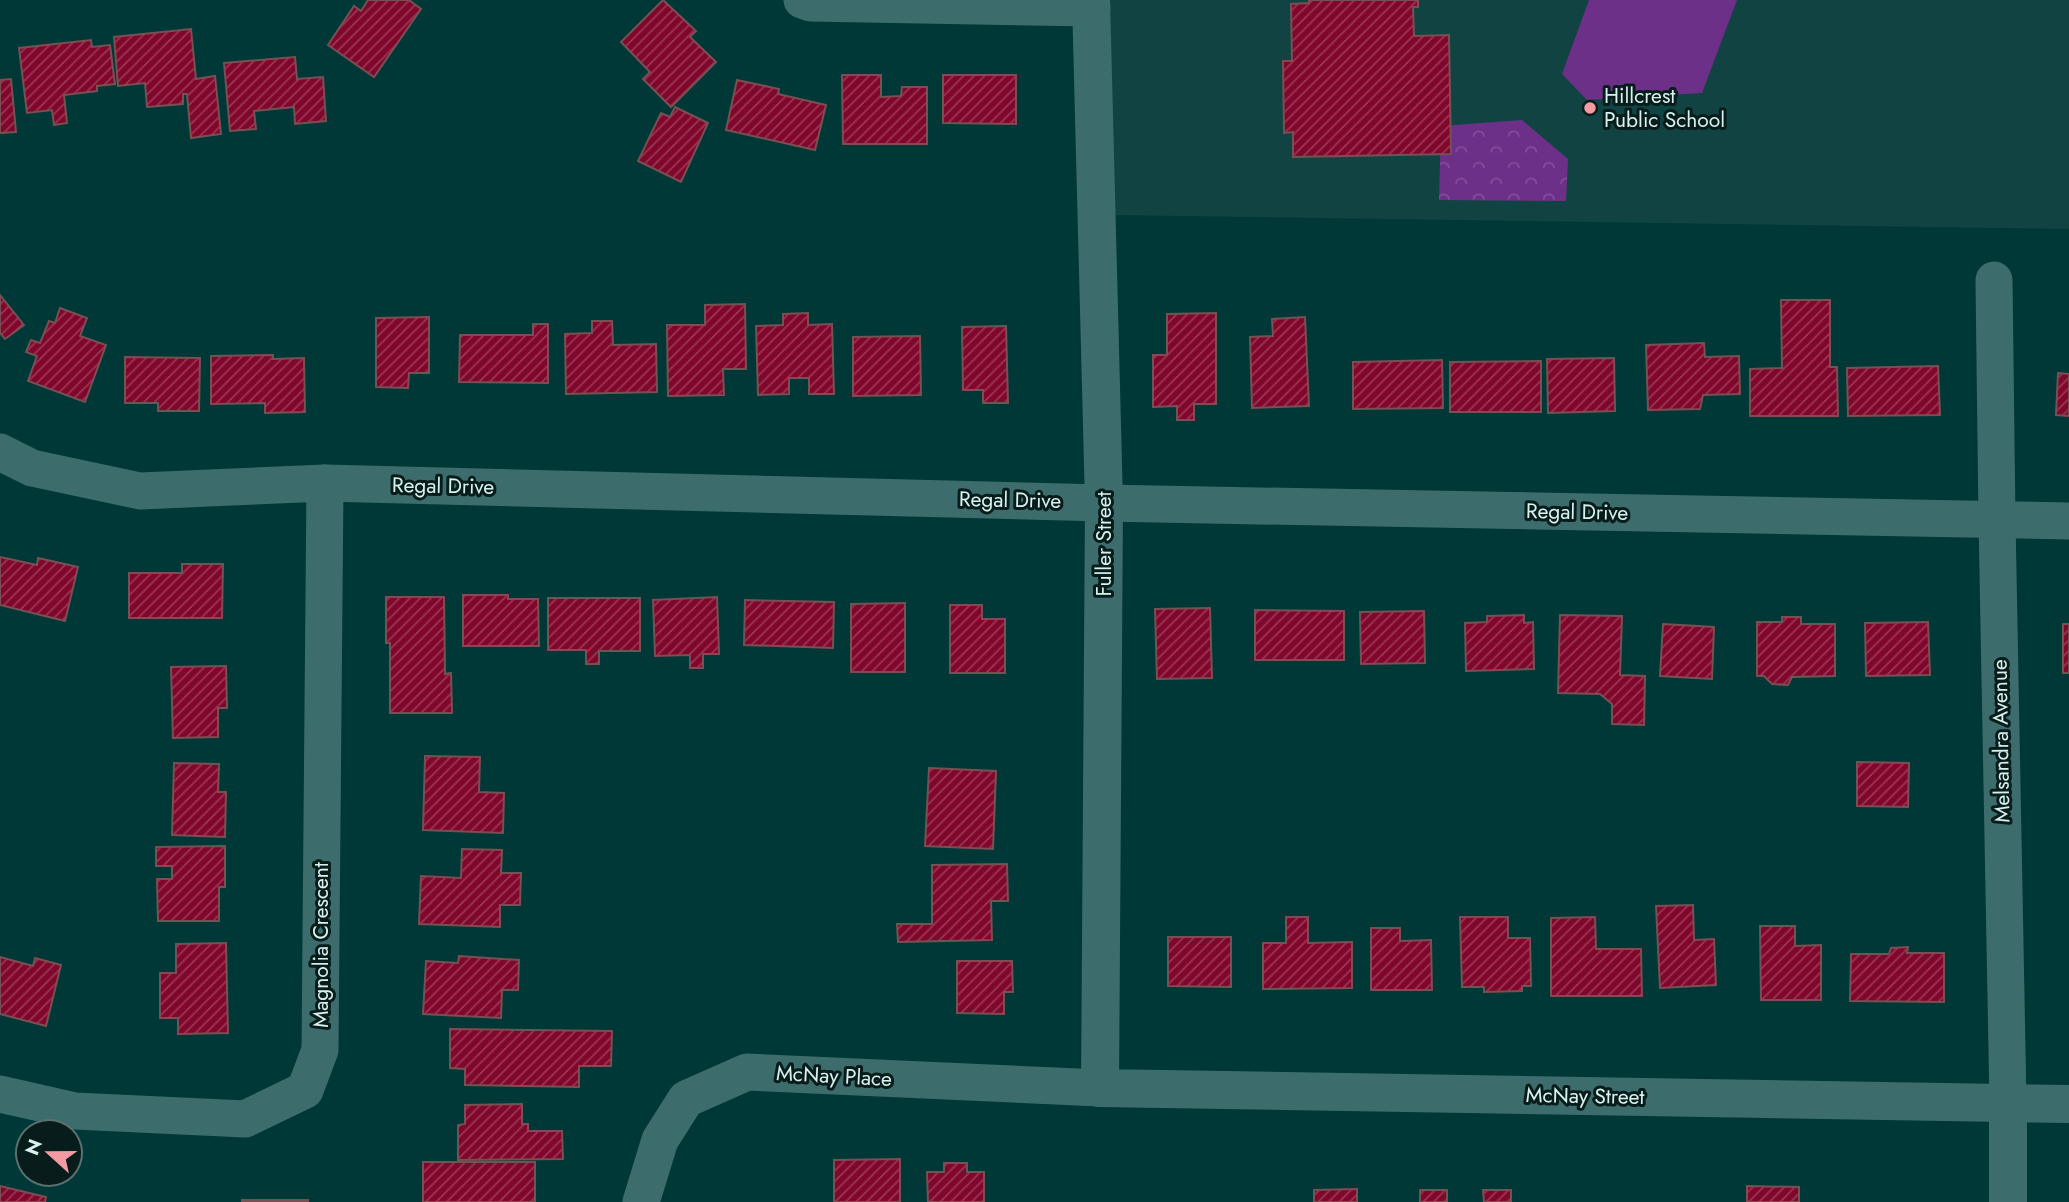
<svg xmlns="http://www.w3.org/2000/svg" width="2069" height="1202" font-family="Jost,sans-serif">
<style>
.built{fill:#114343}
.forest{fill:url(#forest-crowns)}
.garden{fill:#6d3089}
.building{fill:url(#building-hatch);stroke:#785053;stroke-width:2}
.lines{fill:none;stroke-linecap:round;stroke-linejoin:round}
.street{stroke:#3c6d6c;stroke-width:37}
.secondary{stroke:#3c6d6c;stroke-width:38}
.poi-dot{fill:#f49aa3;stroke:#071c1b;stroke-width:2.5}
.labels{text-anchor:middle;stroke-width:6;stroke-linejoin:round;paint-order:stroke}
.poi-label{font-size:21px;fill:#d7f1ef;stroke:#071c1b;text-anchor:start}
.street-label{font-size:21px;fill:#d7f1ef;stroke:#071c1b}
</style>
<defs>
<pattern id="forest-crowns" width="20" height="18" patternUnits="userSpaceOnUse" patternTransform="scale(1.75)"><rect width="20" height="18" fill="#6d3089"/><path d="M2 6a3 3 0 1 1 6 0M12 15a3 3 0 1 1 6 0" fill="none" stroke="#814e9a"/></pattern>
<pattern id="building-hatch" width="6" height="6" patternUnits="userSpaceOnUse" patternTransform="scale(1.75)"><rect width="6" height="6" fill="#81062b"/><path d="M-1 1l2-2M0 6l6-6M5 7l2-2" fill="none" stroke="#983754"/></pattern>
</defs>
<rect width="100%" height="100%" fill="#003837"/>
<path class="built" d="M1110,0H2069V229L1113,215Z"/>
<path class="forest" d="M1522,120L1568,159L1566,201L1439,200L1441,126Z"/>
<path class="garden" d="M1589,0H1737L1702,93L1587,100L1562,74Z"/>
<g class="building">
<path d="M368,0H409L421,9L374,77L328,45L354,6L361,11Z"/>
<path d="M663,0L696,31L690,37L716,62L671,107L643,79L650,72L621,42Z"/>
<path d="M1309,0H1418V7H1413L1414,36L1449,35L1451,154L1293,157V132L1284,133L1283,61H1292L1291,4L1309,3Z"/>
<path d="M191,29L196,79L215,76L221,134L191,138L187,94H183V104L147,107L145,83L118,86L114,37Z"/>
<path d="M91,40L92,47L110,45L115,84L97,86V91L64,95L67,123L54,125L52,110L27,113L19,48Z"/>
<path d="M295,57L297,79L323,77L326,121L295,124L294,107L254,111L256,129L230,131L224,63Z"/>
<path d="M842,75H881V97L901,96L902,87H927V144H843Z"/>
<path d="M943,75H1016V124L943,123Z"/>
<path d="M11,79L16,132L0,133V80Z"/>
<path d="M737,80L779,89L778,94L826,105L815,150L726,130Z"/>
<path d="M675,107L708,123L681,182L638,161L661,113L670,117Z"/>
<path d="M0,295L24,325L5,339L0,333Z"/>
<path d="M1781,300H1830V367H1837L1838,416H1750V369L1782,368Z"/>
<path d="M745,304L746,369H723L724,395L668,396L667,325H705V305Z"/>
<path d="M60,308L87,318L80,336L106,345L85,402L28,381L37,356L26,352L31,340L40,343L49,321L55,323Z"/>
<path d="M808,313V325L832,324L834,394H809V378H789V394L758,395L756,326L783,325V314Z"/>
<path d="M1216,313V404H1194V420H1177V406L1153,407V355H1167V314Z"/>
<path d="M429,317V373H409L408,388L376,387V318Z"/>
<path d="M1305,317L1309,406L1252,408L1250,337L1273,336L1272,319Z"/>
<path d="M592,321H612L613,345L656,344L657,392L566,394L565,334L592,333Z"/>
<path d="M533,324H548V383L459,382L460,335H533Z"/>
<path d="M1006,326L1008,403H983V390H963L962,327Z"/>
<path d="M920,336L921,395L853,396V337Z"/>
<path d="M1704,343L1705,357L1739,356L1740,394L1703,395L1700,409L1648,410L1646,345Z"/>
<path d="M273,355V359L304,358L305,412L265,413V403L211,404V356Z"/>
<path d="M125,357L200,358L199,411H158V403H125Z"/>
<path d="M1614,358L1615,411L1548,413L1547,359Z"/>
<path d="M1442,360L1443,408L1353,409V362Z"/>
<path d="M1541,361V412H1450V362Z"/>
<path d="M1938,366L1940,415L1848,416L1847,368Z"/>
<path d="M2058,373L2069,374V416L2056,415Z"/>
<path d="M0,557L37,565L38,558L78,567L65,621L0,605Z"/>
<path d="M182,564H223L222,618H129V573H182Z"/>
<path d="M463,595H508V599H538L539,646H463Z"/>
<path d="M386,597H444L445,674L451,673L452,713H390V643H386Z"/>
<path d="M717,597L719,654H703V668H690V655L655,656L653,600Z"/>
<path d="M548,598H640V651H599V664H586V650H548Z"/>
<path d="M745,600L834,602L833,648L744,645Z"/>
<path d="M905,603V672H851V604Z"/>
<path d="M950,605H982V619H1005V673H950Z"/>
<path d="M1210,608L1212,678L1157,679L1155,609Z"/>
<path d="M1255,610L1344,611V660H1255Z"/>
<path d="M1424,611L1425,663L1361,664L1360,612Z"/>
<path d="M1524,615V623L1533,622L1534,669L1466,671L1465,623L1487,622V616Z"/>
<path d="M1560,615L1622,616L1620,675L1645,676L1644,725L1612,724V704L1600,694L1558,693Z"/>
<path d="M1782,617H1801V624H1835V676L1792,677L1788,685L1772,684L1764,676H1757V622H1782Z"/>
<path d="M1928,622L1930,675L1866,676L1865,623Z"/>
<path d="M1663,624L1714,627L1712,679L1660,676Z"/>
<rect x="2063" y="624" width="6" height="49"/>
<path d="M226,666L227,708H218V737L173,738L171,667Z"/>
<path d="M425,756L480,757L479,792L504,793L503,833L423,830Z"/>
<path d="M1857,762L1909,763L1908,807L1857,806Z"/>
<path d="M174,763L219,764L218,792H226L225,837L172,835Z"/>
<path d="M929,768L996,771L993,849L925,846Z"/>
<path d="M225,846V887H219V921H158L157,879H172V866H156V847Z"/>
<path d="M462,849L502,850L501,873H521L520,905H500V927L419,924L421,876L461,878Z"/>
<path d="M1007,864L1008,901H991L992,940L898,942L897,924H932V865Z"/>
<path d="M1693,905L1694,940L1714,939L1716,985L1660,988L1656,906Z"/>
<path d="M1286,917H1308V943L1352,942V988L1263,989V943H1286Z"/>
<path d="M1460,917H1508V938H1530L1531,986H1522V991L1484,992V987H1462Z"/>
<path d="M1595,917L1596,949H1641L1642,996H1551V918Z"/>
<path d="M1760,926H1795V946L1821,945V1000H1761Z"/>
<path d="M1371,928H1400V941L1431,940L1432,990H1371Z"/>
<path d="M1168,937H1231V987L1168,986Z"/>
<path d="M226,943L228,1033L178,1034V1018H160V973H176V944Z"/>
<path d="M1908,947L1907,953H1944V1002L1850,1001L1851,954H1889L1891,948Z"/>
<path d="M459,956L519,960L518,990H502L501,1018L423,1014L426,961L458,963Z"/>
<path d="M0,957L33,966L35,958L61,965L46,1026L0,1014Z"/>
<path d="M957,961H1012L1013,992H1004V1014L957,1013Z"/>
<path d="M450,1029L612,1031L611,1066H579V1087L465,1085V1069L450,1068Z"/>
<path d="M522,1104V1124H528V1131H562L563,1159L458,1160V1125L465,1124V1105Z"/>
<path d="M900,1159V1202H834V1160Z"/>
<rect x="423" y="1162" width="112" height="40"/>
<path d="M944,1163H967V1172H984V1202H928L927,1172H944Z"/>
<path d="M0,1186L46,1197L45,1202H0Z"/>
<path d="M1747,1186L1799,1187V1202H1747Z"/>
<path d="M1357,1189V1202H1314V1190Z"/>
<rect x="1420" y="1190" width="27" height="12"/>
<path d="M1483,1190H1511V1202H1484Z"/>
<rect x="242" y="1200" width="66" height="2"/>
</g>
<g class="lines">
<g class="street">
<path d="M802,0L810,3L1092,8"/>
<path d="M1994,280L1997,520L2008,1103"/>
<path d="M0,452L32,468L140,491L325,483L1104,503L2069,521"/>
<path d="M0,1094L75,1111L245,1119L305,1090L320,1050L325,483"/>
<path d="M641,1202L660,1140L686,1099L747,1072L1100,1088"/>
</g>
<g class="secondary">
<path d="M1091,0L1104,503L1100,1088L2069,1104"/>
<path d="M2008,1103V1202"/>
</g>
</g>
<circle class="poi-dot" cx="1590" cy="108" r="7"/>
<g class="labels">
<g class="poi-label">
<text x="1604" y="103">Hillcrest<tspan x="1604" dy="24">Public School</tspan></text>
</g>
<g class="street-label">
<text transform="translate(443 486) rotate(1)" y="7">Regal Drive</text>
<text transform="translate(1010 500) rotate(1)" y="7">Regal Drive</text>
<text transform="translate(1577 512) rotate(1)" y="7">Regal Drive</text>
<text transform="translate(1104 544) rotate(-90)" y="7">Fuller Street</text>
<text transform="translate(2001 741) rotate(-91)" y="7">Melsandra Avenue</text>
<text transform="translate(321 945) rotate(-90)" y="7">Magnolia Crescent</text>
<text transform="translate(834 1076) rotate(3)" y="7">McNay Place</text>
<text transform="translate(1585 1096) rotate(1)" y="7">McNay Street</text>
</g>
</g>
<g transform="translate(49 1153) rotate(291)"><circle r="33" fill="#071c1b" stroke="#5a7170" stroke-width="2"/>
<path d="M0-5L12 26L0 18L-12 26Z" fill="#f49aa3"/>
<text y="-10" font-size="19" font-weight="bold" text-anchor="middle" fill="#d7f1ef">N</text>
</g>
</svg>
